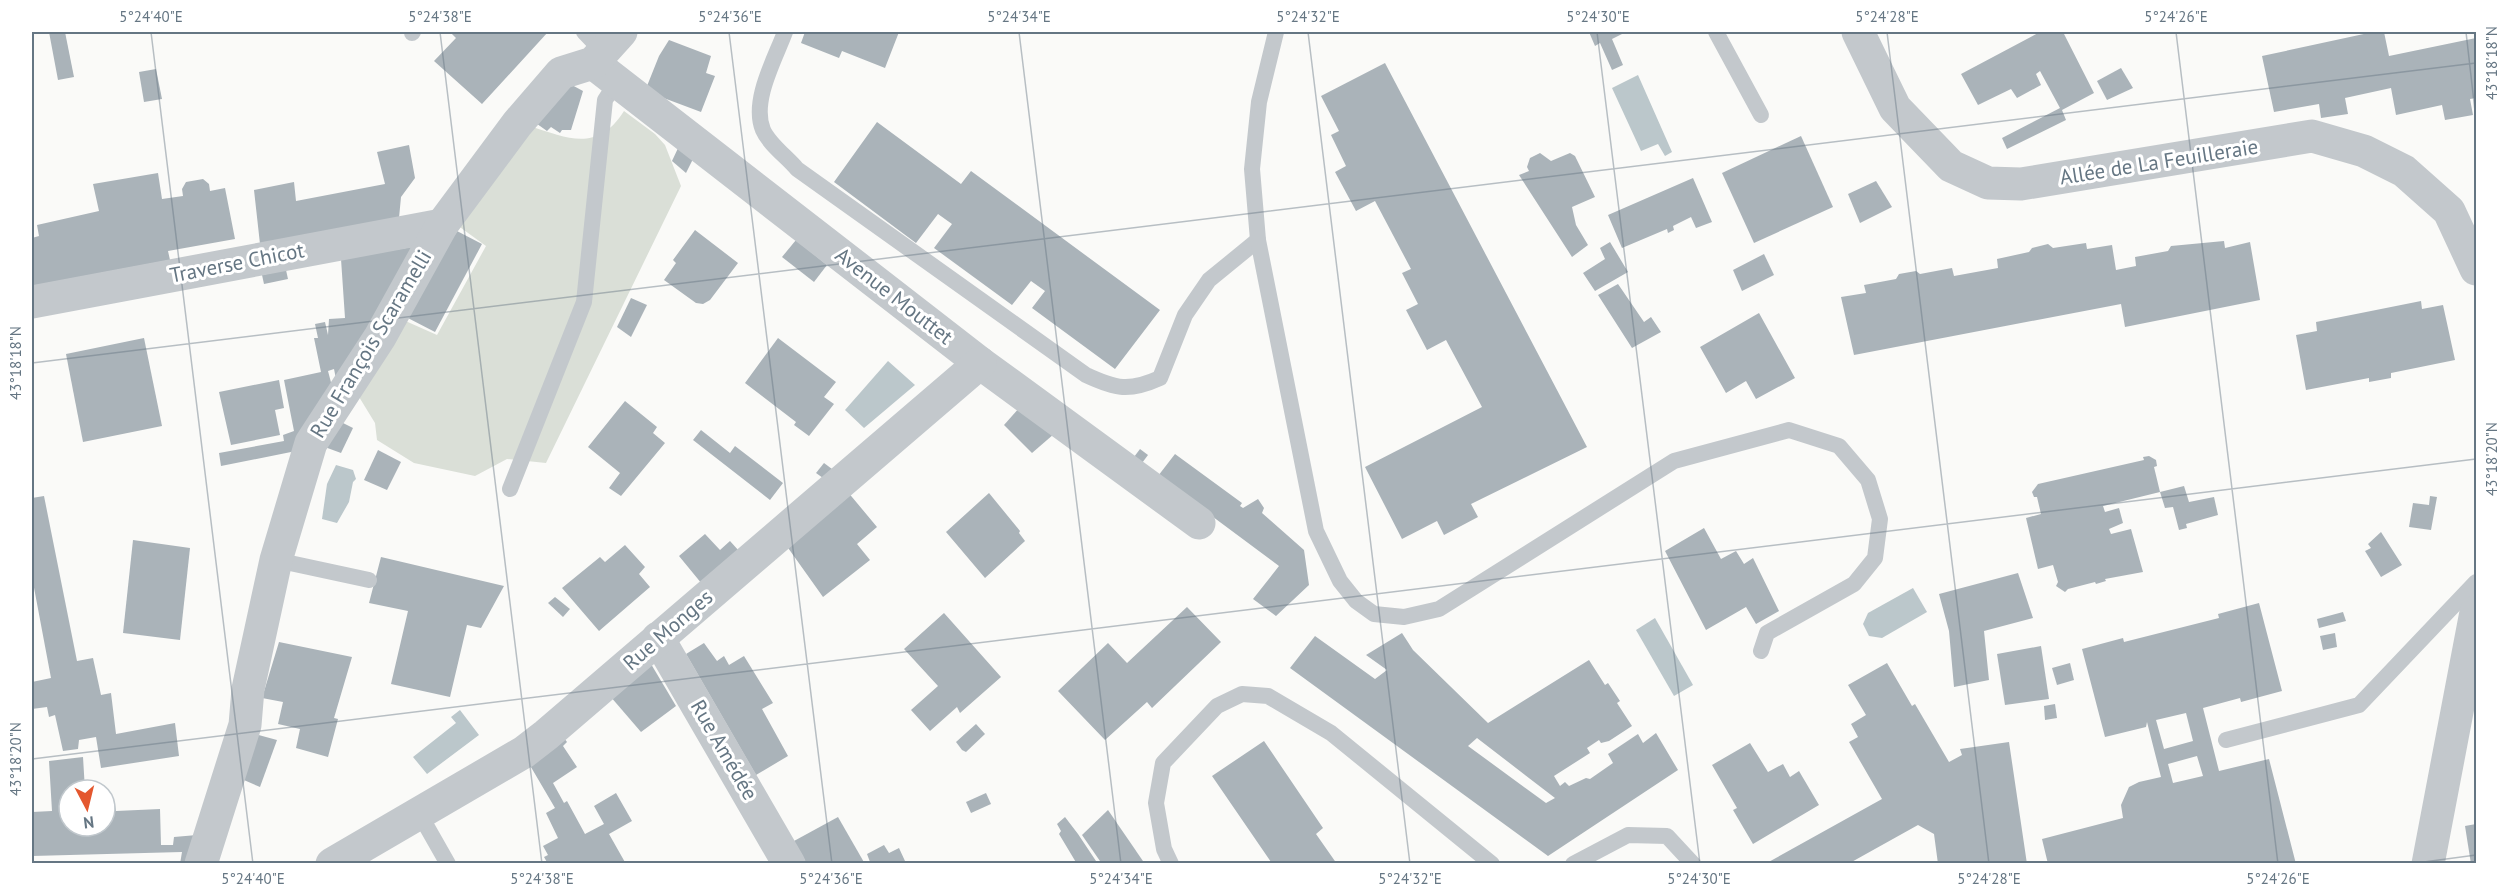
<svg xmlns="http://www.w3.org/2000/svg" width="2508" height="895" font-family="'PT Sans',sans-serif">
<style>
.green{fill:#dadfd7}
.water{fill:#bbc7cb}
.building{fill:#aab3b9;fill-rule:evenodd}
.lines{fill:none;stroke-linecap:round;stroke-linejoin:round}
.lane{stroke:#c3c8cc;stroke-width:16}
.street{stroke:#c3c8cc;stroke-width:33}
.ticks{fill:none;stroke:#657683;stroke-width:1.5;stroke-opacity:0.45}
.labels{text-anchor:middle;stroke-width:6;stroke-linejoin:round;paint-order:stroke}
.street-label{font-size:21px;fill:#657683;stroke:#fff}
.neatline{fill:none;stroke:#657683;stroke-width:2}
.ticks-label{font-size:15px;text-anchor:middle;fill:#657683}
</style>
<rect width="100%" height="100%" fill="#fafaf8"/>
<path class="green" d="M624,111L655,134L665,145L681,186L546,463L507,459L475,476L414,463L377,440L375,423L356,392L401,319L437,335L486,246L457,225L530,126C569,139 598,152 624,111Z"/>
<g class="water">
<path d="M1638,75L1672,152L1665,156L1658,144L1641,151L1612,88Z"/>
<path d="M888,361L915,385L864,428L845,410Z"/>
<path d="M336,465L353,470L356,479L353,482L349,502L337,523L322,519L327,484Z"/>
<path d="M1913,588L1927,612L1882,638L1869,636L1863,624L1868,613Z"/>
<path d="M1655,618L1693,685L1674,696L1636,630Z"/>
<path d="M460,710L479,735L427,774L413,757L456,723L451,717Z"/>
</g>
<g class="building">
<path d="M49,32H65L74,77L58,80Z"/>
<path d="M453,32H548L482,104L434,61L456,38L451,33Z"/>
<path d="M805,32H899L885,68L842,51L839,58L801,43Z"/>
<path d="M1589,32H1626L1612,39L1623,65L1612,70L1600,43L1595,46Z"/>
<path d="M2040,32H2063L2094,93L2062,110L2066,120L2007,149L2002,138L2060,108L2040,71L2036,74L2041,85L2017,98L2011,89L1978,105L1961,74Z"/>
<path d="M2373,32H2384L2389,56L2476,38V98L2470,99L2473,115L2445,120L2442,105L2396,115L2391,88L2345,98L2348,114L2321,118L2319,104L2274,112L2262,56Z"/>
<path d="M669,40L711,56L706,73L715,76L701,112L645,91L659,56Z"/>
<path d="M1385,63L1587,447L1471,504L1478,517L1444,535L1437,521L1402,539L1365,467L1482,407L1446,340L1427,350L1406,310L1418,304L1402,273L1411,269L1375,201L1356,211L1335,172L1346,166L1331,135L1339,131L1321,96Z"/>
<path d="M2121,68L2133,88L2107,100L2097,81Z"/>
<path d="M156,69L162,99L144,102L139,72Z"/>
<path d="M570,84L583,91L571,130H562L560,133L551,127L547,131L533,121Z"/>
<path d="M877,122L961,184L971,171L1160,310L1115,369L1032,308L1045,291L1031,281L1012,305L934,248L952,224L938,214L916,243L834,182Z"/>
<path d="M1801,136L1833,207L1754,243L1722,173Z"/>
<path d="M409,145L415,178L401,197L399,218L260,244L254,190L294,182L296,201L385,184L377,152Z"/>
<path d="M679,146L693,159L686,173L672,161Z"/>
<path d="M1540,153L1551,161L1570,153L1575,156L1595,197L1572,207L1576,225L1588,245L1572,257L1519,175L1529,171L1527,167L1530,158Z"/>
<path d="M158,173L162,199L183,196L182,189L186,182L203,179L209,184L210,191L225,188L235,239L168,251L170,260L32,286V238L39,236L37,225L99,211L93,184Z"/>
<path d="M1693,178L1712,222L1696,228L1691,217L1673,226L1674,230L1668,233L1667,229L1622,248L1608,215Z"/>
<path d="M1876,181L1892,207L1860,223L1848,194Z"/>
<path d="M455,230L482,244L435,332L404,316Z"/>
<path d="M695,230L738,263L710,300L703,304L696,303L664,280L676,263L673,260Z"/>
<path d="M796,240L827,265L814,282L782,257Z"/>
<path d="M2224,241L2225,248L2250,242L2260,300L2125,327L2121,304L1854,355L1841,297L1866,293L1864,285L1896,279L1899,274L1916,271L1920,274L1952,268L1954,276L1998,268L1997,259L2029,252L2032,248L2048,244L2053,248L2086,243L2087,249L2112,245L2116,270L2136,266L2135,257L2168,251L2171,246Z"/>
<path d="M1610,242L1628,272L1595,291L1583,273L1605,259L1600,248Z"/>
<path d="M418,246L337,384L334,369L328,371L333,390L296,451L221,466L219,453L284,441L283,435L294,431L284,380L321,372L314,338H318L315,324L325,322L328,335L329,319L345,318L341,259Z"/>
<path d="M1764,254L1774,275L1742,291L1733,270Z"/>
<path d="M286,270L288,279L264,284L262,275Z"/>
<path d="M1618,284L1644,322L1651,317L1661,332L1632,348L1598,295Z"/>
<path d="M631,298L647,305L631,337L617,327Z"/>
<path d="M2421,301L2422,309L2443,305L2455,360L2391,373V378L2369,382V378L2306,390L2296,335L2317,331L2316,322Z"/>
<path d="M1759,313L1795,378L1756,399L1746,381L1726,393L1700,347Z"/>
<path d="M144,338L162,426L83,442L66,354Z"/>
<path d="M778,338L836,382L824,397L834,404L809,436L794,425L796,422L745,383Z"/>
<path d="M279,380L284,408L275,410L280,435L231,445L219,392Z"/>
<path d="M625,401L657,427L653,433L665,443L621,496L609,488L620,473L588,447Z"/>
<path d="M1019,408L1054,434L1032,453L1004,425Z"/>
<path d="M337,420L353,428L341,453L322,446Z"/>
<path d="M701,430L730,453L735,446L783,483L770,500L693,440Z"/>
<path d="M1140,449L1148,455L1142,463L1134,457Z"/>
<path d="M378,450L401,462L387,490L364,480Z"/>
<path d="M1175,454L1242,503L1240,506L1243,508L1258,499L1264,508L1262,513L1304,550L1309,585L1276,616L1253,599L1279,566L1158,476Z"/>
<path d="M2149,456L2156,460L2157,466L2154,467L2160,492L2103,506L2105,512L2119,508L2123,523L2109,529L2111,534L2131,529L2143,572L2105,579L2106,581L2096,584L2095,582L2068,589L2065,592L2056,586L2058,582L2053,565L2038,569L2026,518L2041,514L2037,497H2034L2032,492L2038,484L2144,460L2143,457Z"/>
<path d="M824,463L832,469L823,478L816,473Z"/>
<path d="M2184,486L2189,502L2214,497L2218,515L2186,524L2187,528L2179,530L2173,507L2165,508L2160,492Z"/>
<path d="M847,491L877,527L857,544L870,560L823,597L786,545Z"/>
<path d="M989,493L1020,531L1019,533L1025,541L985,578L946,532Z"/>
<path d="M44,496L77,661L93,658L101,695L111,693L116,734L175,723L179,756L101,768L96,737L79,740L78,749L63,751L55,715L49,717L47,707L32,709V682L51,678L32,577V498Z"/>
<path d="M2430,496L2437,497L2431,530L2409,527L2413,503L2429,505Z"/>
<path d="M1704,528L1721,559L1736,551L1744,564L1753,558L1779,611L1756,624L1746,607L1706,630L1665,551Z"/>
<path d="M2381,532L2402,565L2381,577L2365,551L2371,548L2368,544Z"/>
<path d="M705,534L720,550L730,541L739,551L702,584L679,556Z"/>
<path d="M133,540L190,548L180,640L123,633Z"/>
<path d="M625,545L645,567L639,574L650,587L599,631L562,588L600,557L605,562Z"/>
<path d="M381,557L504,586L481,628L467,625L450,697L391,684L408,611L369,603Z"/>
<path d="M2018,573L2033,618L1984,631L1989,680L1954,687L1949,631L1939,594Z"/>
<path d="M555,597L570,609L563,617L548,603Z"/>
<path d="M2259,603L2282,691L2241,702L2240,698L2203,708L2219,771L2269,759L2296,864H2048L2042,839L2123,818L2121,805L2129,787L2139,782L2161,777L2147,722L2146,727L2105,737L2082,649L2123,638L2124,642L2219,618L2218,614ZM2186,713L2193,741L2164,749L2156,720ZM2197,756L2203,776L2173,783L2168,764Z"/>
<path d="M1187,607L1221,642L1152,708L1147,702L1105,740L1058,691L1108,643L1127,663Z"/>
<path d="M2343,612L2346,621L2319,628L2317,619Z"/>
<path d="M944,613L1001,677L960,713L957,707L930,731L911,710L938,686L904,649Z"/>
<path d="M1402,633L1413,650L1488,723L1589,660L1605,685L1608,683L1620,701L1617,703L1632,726L1609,741L1601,743L1599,740L1587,748L1590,753L1554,776L1560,786L1565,782L1569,786L1586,778L1590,779L1613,763L1608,754L1638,734L1643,743L1656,733L1678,770L1548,856L1290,668L1315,636L1375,679L1387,670L1366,655ZM1477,738L1555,798L1546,803L1468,746Z"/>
<path d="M2335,633L2337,647L2323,650L2320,636Z"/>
<path d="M279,642L352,657L334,718L338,719L328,757L296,748L300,729L278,724L283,702L262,698Z"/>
<path d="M704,643L717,661L724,656L729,665L744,656L773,703L762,709L788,756L756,775L686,654Z"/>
<path d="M2041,646L2049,699L2005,705L1997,654Z"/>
<path d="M1887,663L1912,706L1915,704L1949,762L1962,755L1960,749L2009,742L2027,864H1938L1934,834L1918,825L1848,864H1765L1882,799L1849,742L1858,737L1851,724L1866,715L1848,685Z"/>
<path d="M2070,663L2074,680L2057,685L2052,668Z"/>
<path d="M651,664L676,706L641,732L610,696Z"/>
<path d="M2055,704L2057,718L2045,720L2044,706Z"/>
<path d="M976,724L985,734L966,752L962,750L956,742Z"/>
<path d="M251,733L277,740L260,787L237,777Z"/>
<path d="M561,734L567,742L563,746L577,767L553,783L564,803L567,801L585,834L604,824L594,806L616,793L632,821L609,834L626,864H548L544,857L548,855L543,846L558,838L546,813L555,808L528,762Z"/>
<path d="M1264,741L1323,828L1316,834L1337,864H1269L1271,862L1212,776Z"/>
<path d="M1750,743L1768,772L1783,764L1790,777L1799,771L1819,805L1753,844L1733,810L1737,808L1712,765Z"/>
<path d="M83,757L85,790H69V826H105V800H111L115,805L116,811L160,809L161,845H173L174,837L197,835L192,864H180L182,852L32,856V812L52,811L49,761Z"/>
<path d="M986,793L991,804L971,813L966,802Z"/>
<path d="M1108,810L1145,864H1102L1082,835Z"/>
<path d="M838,817L865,864H807L794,841Z"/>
<path d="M1065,817L1078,834L1098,864H1077L1059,834L1061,831L1057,824Z"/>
<path d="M2476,824V864H2471L2465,826Z"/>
<path d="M884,845L889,853L899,848L905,861L868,864L870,862L867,854Z"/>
</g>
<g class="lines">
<g class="lane">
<path d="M584,32L603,52"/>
<path d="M785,32C775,59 751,101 763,130C769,144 788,158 797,169L1086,375C1116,389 1129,392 1160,378L1185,315L1209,280L1258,240"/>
<path d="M1276,32L1259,102L1252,169L1258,240L1316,531L1340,581L1356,601L1374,614L1404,617L1439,609L1674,461L1789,430L1839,446L1868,480L1880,519L1875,558L1854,584L1767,633L1761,651"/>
<path d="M1716,32L1761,115"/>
<path d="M412,33L413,32"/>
<path d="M510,489L584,302L605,100L616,83"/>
<path d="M276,560L369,580"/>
<path d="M2226,740L2359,705L2476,582"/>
<path d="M419,813L448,864"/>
<path d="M1171,864L1164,849L1156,803L1163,763L1217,706L1242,694L1268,696L1331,733L1492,864"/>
<path d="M1573,864L1628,835L1667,836L1693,864"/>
</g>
<g class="street">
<path d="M1858,32L1895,108L1951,166L1988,183L2021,184L2312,136L2364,151L2404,171L2449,211L2476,269"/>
<path d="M593,63L980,363L1199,523"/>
<path d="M32,302L442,225"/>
<path d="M658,638L789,864"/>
<path d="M201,864L245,725L248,689L276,560L311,443L380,337L442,225L517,124L561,73L593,63L621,32"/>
<path d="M332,864L524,752L546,735L980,363"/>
<path d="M2428,864L2476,612"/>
</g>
</g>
<path class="ticks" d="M151,32L253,864M440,32L542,864M729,32L832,864M1019,32L1121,864M1308,32L1410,864M1597,32L1700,864M1887,32L1989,864M2176,32L2278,864M2466,32L2476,120M32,363L2476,63M32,759L2476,459M2409,864L2476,855"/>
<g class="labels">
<g class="street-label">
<text transform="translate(2159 162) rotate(-9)" y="7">Allée de La Feuilleraie</text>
<text transform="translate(237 263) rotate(-11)" y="7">Traverse Chicot</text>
<text transform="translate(894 296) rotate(38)" y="7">Avenue Mouttet</text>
<text transform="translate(371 344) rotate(-59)" y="7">Rue François Scaramelli</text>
<text transform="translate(668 630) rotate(-41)" y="7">Rue Monges</text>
<text transform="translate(724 750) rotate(60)" y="7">Rue Amédée</text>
</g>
</g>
<rect width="2508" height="895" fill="none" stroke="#ffffff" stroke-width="66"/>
<g transform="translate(87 808) rotate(173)"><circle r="28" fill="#ffffff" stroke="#c1c8cd" stroke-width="1.5"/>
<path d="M0-4.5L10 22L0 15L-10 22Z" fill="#e4572e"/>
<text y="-9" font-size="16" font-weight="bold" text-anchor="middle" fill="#657683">N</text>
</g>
<rect x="33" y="33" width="2442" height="829" class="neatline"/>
<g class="ticks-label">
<text x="151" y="22">5°24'40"E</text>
<text x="440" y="22">5°24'38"E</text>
<text x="730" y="22">5°24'36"E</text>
<text x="1019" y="22">5°24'34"E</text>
<text x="1308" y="22">5°24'32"E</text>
<text x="1598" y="22">5°24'30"E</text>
<text x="1887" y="22">5°24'28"E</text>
<text x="2176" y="22">5°24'26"E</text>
<text transform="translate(2492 63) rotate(-90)" y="5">43°18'18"N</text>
<text transform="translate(16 363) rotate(-90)" y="5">43°18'18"N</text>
<text transform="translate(2492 459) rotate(-90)" y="5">43°18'20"N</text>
<text transform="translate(16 759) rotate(-90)" y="5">43°18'20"N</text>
<text x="253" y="884">5°24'40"E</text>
<text x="542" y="884">5°24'38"E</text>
<text x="831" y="884">5°24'36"E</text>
<text x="1121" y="884">5°24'34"E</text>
<text x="1410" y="884">5°24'32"E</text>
<text x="1699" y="884">5°24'30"E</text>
<text x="1989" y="884">5°24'28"E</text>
<text x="2278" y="884">5°24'26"E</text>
</g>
</svg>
